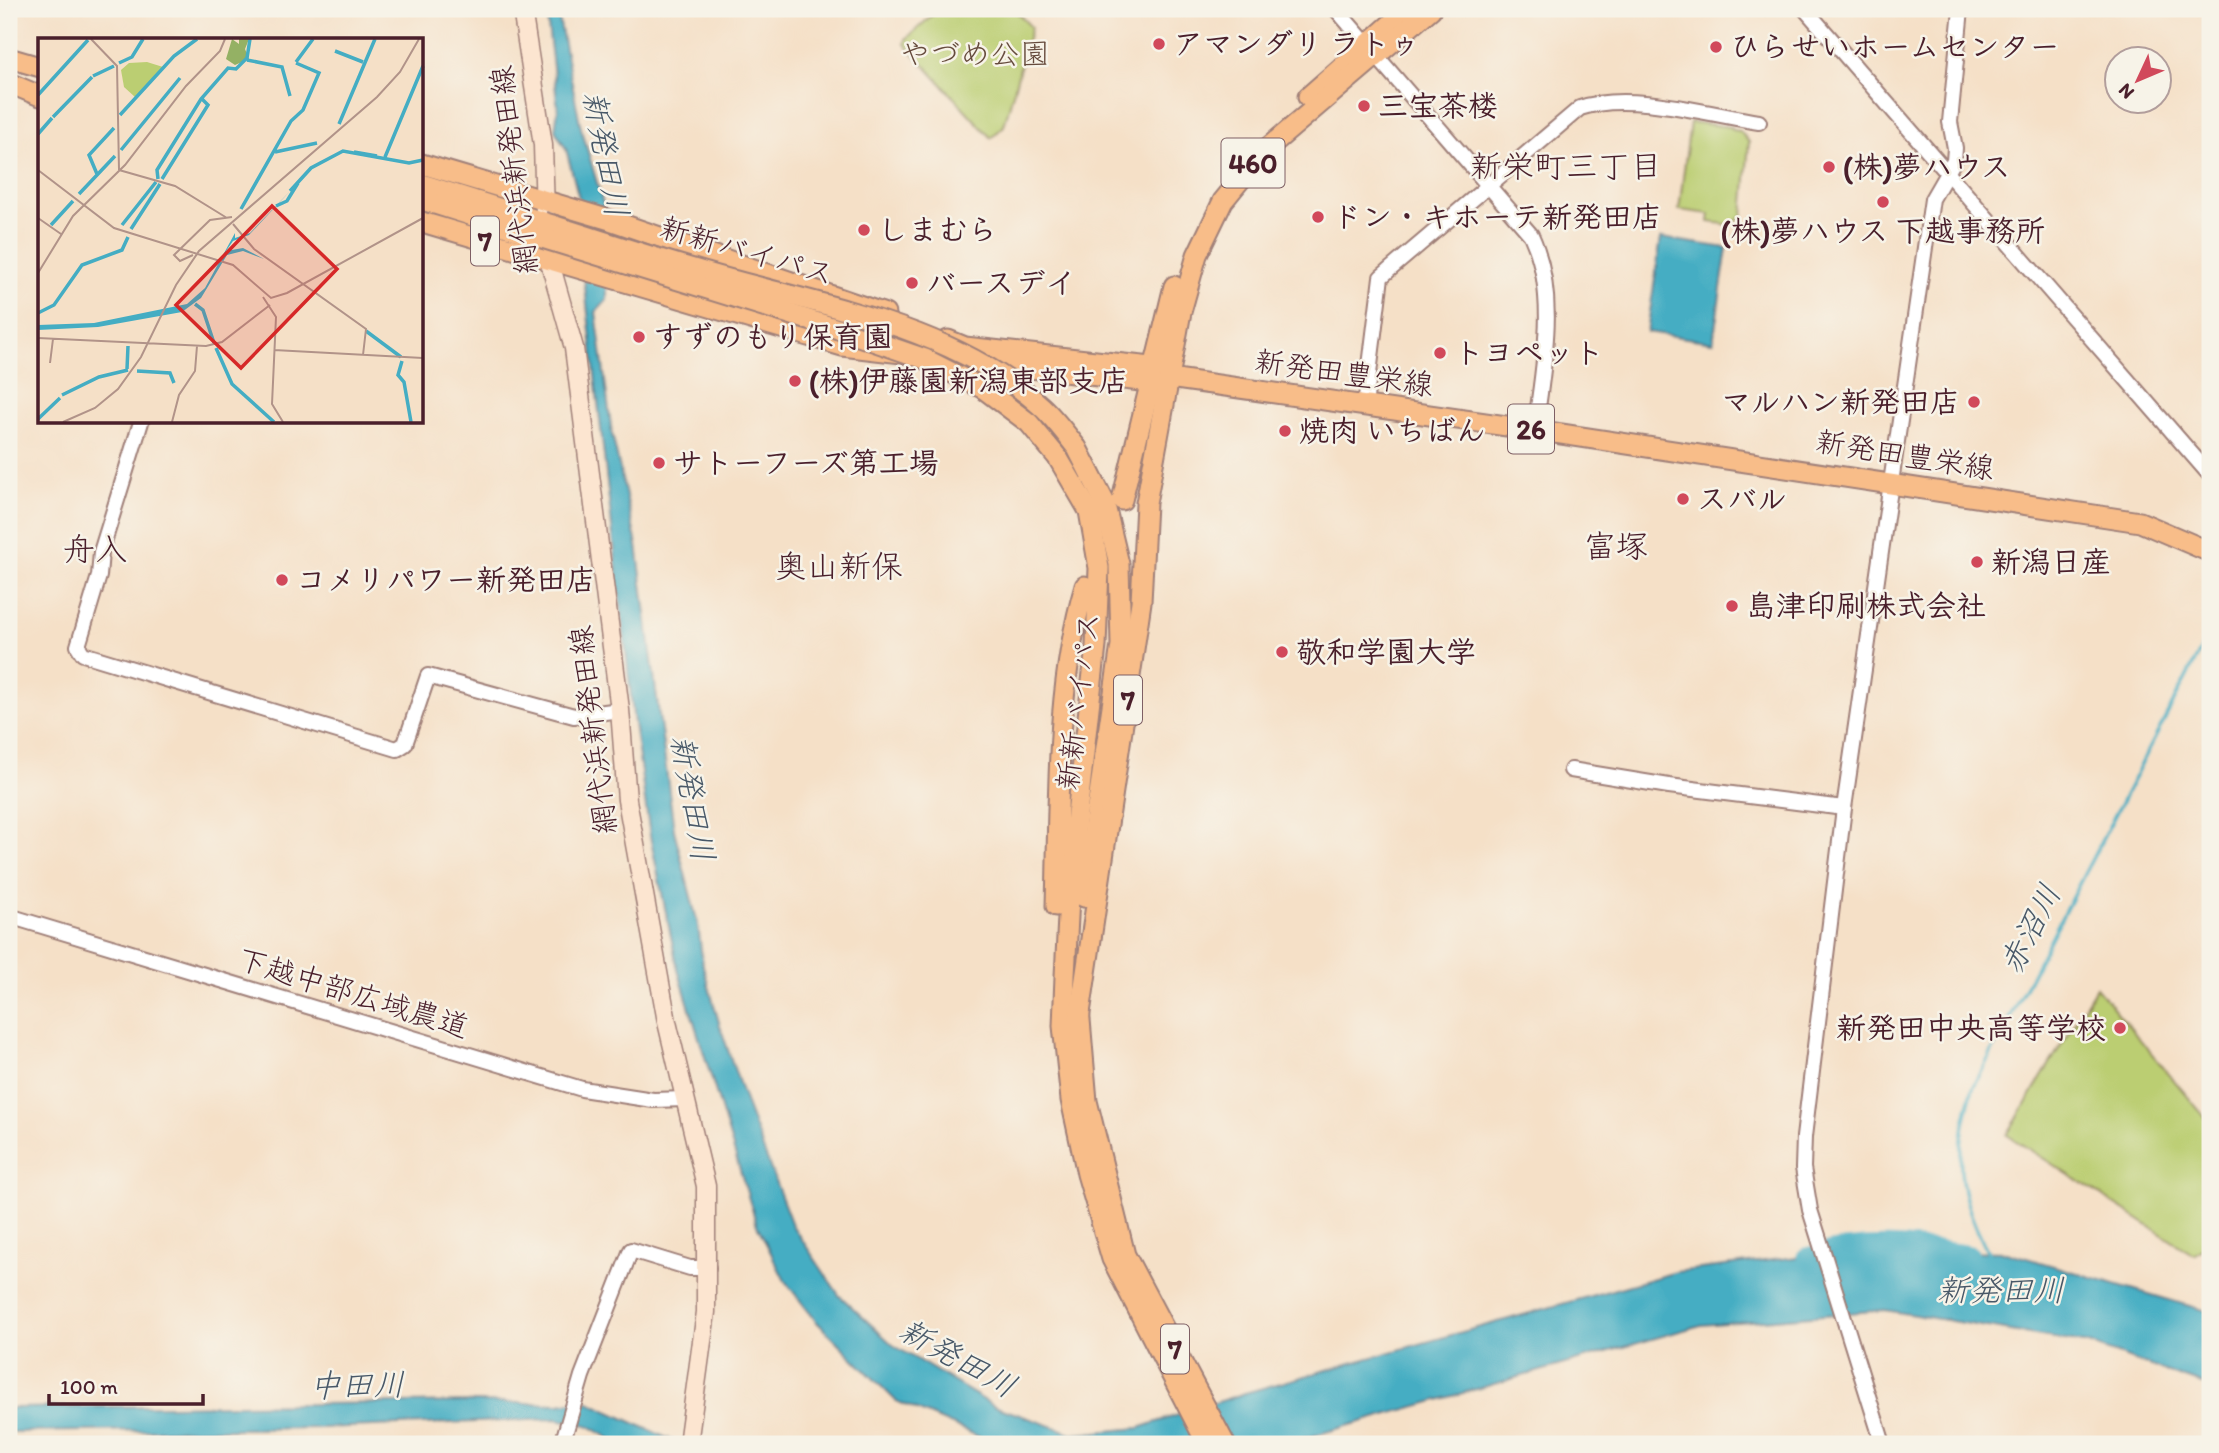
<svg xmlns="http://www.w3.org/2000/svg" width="2219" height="1453" font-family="Itim,'Klee One',sans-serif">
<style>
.green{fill:#bbce72;stroke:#82764e;stroke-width:2}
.water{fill:#44adc3;stroke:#476677;stroke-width:2}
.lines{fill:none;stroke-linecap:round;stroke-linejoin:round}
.stream{stroke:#44adc3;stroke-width:3.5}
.river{stroke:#44adc3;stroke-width:19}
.tertiary-casing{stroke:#a08079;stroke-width:18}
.secondary-casing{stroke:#a08079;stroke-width:21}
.primary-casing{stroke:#a08079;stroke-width:23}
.trunk-casing{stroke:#a08079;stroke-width:23}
.tertiary{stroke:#fff;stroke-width:14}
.secondary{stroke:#fce5d0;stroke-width:18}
.primary{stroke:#f8bd89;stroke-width:19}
.trunk{stroke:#f8bd89;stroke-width:19}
.trunk-bridge-casing{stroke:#a08079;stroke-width:23;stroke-linecap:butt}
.trunk-bridge{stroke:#f8bd89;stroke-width:19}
.poi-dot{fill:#d1495b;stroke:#f7f3e8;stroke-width:2.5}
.labels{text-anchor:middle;stroke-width:5;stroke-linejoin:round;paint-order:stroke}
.shield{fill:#f7f3e8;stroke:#7e5f64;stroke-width:2}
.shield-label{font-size:28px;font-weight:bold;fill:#4a1f2b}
.poi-label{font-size:30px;font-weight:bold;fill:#4a1f2b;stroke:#f7f3e8;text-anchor:start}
.park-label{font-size:30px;fill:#664b3d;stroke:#f7f3e8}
.street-label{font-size:30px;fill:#4a1f2b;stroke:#f7f3e8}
.water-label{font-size:32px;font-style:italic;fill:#485868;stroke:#f7f3e8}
.neighbourhood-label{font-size:32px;fill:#4a1f2b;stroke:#f7f3e8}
.inset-river{fill:none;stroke:#44adc3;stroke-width:3.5}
.inset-road{fill:none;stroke:#b19389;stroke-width:2}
.view{fill:#d62828;fill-opacity:0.15;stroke:#d62828;stroke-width:3.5}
.inset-edge{fill:none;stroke:#4a1f2b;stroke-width:3.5}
</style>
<rect width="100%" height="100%" fill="#f7f3e8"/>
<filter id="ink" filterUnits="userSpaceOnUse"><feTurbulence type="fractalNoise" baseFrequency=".0143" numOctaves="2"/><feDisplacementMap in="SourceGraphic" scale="14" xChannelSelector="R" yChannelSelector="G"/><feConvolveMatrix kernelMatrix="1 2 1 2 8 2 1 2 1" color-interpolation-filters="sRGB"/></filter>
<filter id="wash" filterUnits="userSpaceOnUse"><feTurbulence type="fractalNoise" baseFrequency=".00686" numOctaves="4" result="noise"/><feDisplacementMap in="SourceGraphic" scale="28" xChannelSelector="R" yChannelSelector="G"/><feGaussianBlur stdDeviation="1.57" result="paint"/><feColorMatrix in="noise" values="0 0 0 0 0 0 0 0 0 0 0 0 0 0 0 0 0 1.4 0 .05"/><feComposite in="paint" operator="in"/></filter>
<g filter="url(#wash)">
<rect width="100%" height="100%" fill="#f5e0c7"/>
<g class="green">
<path d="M939,9H1014L1031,27L1004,126L991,138L905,44L906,39Z"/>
<path d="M1690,122L1731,127L1732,130L1740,131L1749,142L1743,216L1731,225L1709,222L1710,214L1679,210Z"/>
<path d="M2096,987L2210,1123V1242L2194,1255L2007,1135Z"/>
</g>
<g class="water">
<path d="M546,9H557L581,128L605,210L580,202L566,149L555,130L558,109Z"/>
<path d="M1661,238L1727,248L1713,342L1647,332Z"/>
<path d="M584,278L607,285V300L596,312L612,434L637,545L674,830L698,925L703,966L720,1026L747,1107L792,1225L839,1295L893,1345L994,1406L1074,1434L1139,1428L1245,1393L1676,1272L1861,1249L2006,1252L2210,1312V1387L2089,1344L1885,1310L1701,1325L1284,1444H996L896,1401L817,1322L785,1281L757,1225L678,970L650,836L634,723Z"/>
<path d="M584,1400L680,1444H620L587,1425L556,1419L322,1428L9,1432V1408L478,1402L559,1404Z"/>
</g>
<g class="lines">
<path class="stream" d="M1989,1254C1956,1193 1953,1154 1973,1088L2210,632"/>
<path class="river" d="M1806,1257C1864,1241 1911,1245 1970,1255"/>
</g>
</g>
<g filter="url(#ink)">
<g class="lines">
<g class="tertiary-casing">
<g id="tertiary">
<path d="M1336,9L1531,235C1559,296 1543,366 1535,430"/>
<path d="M1805,9L2210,475"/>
<path d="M1365,406L1381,277L1580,108C1627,91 1709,114 1759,122"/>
<path d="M141,422L101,552L99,576L78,646L83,654L397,749L405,744L428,676L574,716L620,710"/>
<path d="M1571,770L1669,786L1844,808"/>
<path d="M9,916L582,1089L653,1100L686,1099"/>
<path d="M562,1444L582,1376L631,1250L690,1268H708"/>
<path d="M1883,1444L1810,1210L1803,1168L1804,1137L1844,808L1932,199L1954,161L1955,148L1950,122L1961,9"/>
</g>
</g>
<g class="secondary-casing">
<g id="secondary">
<path d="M522,9L543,145L545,214"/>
<path d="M546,249L574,348L620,710L627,800L667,1022L706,1186V1312L688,1444"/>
</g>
</g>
<g class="primary-casing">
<path id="primary" d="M1169,378L1535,430L2140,522L2210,552"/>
</g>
<g class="trunk-casing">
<g id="trunk">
<path d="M9,58L40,67"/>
<path d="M9,83L40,96"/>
<path d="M1308,97L1408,9"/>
<path d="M422,164L610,220L885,314"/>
<path d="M422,184L543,222"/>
<path d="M422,200L542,238"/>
<path d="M422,222L842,346L1149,382L1169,378"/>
<path d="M948,340L965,347L1152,367L1169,378"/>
<path d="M1077,448L1104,501L1119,564L1121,645L1084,897"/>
<path d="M1058,458L1089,511L1099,568L1096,646L1070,877L1065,976L1063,1026L1071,1100L1087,1174L1112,1259L1207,1444"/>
<path d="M1122,500L1174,286"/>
<path d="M1056,906C1059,800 1055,688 1085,586"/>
<path d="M1079,1008L1087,1101L1125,1255L1225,1444"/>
<path d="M1079,1020L1141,602L1146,503L1181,312L1197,255L1223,201L1263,152L1431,9"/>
</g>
</g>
<use href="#tertiary" class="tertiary"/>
<use href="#secondary" class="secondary"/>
<use href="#primary" class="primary"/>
<use href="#trunk" class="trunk"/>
<g class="trunk-bridge-casing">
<g id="trunk-bridge">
<path d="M543,222C607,242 671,264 736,281C840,309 960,332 1042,407C1055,419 1066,434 1077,448"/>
<path d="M542,238L838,329L925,359L984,389L1029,423L1058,458"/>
</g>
</g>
<use href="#trunk-bridge" class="trunk-bridge"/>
</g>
</g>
<g class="poi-dot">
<circle cx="1159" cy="44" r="7"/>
<circle cx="1716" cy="47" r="7"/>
<circle cx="1364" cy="106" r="7"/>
<circle cx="1829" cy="167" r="7"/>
<circle cx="1883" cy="202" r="7"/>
<circle cx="1318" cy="217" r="7"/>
<circle cx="864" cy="230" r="7"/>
<circle cx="912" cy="283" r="7"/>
<circle cx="639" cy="337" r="7"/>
<circle cx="1440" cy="353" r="7"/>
<circle cx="795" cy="381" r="7"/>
<circle cx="1974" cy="402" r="7"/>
<circle cx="1285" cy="431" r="7"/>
<circle cx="659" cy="463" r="7"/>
<circle cx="1683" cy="499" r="7"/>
<circle cx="1977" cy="562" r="7"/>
<circle cx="282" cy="580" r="7"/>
<circle cx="1732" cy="606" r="7"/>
<circle cx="1282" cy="652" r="7"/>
<circle cx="2120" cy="1028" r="7"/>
</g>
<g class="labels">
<g class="shield">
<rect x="1221.5" y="138.5" width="63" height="49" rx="5"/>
<rect x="471" y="216.5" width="28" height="49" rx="5"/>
<rect x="1508" y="404.5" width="46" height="49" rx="5"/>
<rect x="1114" y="675.5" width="28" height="49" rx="5"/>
<rect x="1161" y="1324.5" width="28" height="49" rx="5"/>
</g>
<g class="shield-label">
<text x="1253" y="173">460</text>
<text x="485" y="251">7</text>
<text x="1531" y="439">26</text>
<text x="1128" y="710">7</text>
<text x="1175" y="1359">7</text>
</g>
<g class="poi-label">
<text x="1173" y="54">アマンダリ ラトゥ</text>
<text x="1730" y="57">ひらせいホームセンター</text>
<text x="1378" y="116">三宝茶楼</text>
<text x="1843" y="177">(株)夢ハウス</text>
<text x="1332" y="227">ドン・キホーテ新発田店</text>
<text x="878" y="240">しまむら</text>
<text x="1883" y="241" text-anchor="middle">(株)夢ハウス 下越事務所</text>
<text x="926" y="293">バースデイ</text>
<text x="653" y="347">すずのもり保育園</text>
<text x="1454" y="363">トヨペット</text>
<text x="809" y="391">(株)伊藤園新潟東部支店</text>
<text x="1960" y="412" text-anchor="end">マルハン新発田店</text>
<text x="1299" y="441">焼肉 いちばん</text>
<text x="673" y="473">サトーフーズ第工場</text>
<text x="1697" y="509">スバル</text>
<text x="1991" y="572">新潟日産</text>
<text x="296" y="590">コメリパワー新発田店</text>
<text x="1746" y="616">島津印刷株式会社</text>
<text x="1296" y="662">敬和学園大学</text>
<text x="2106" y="1038" text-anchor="end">新発田中央高等学校</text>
</g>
<g class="park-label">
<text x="975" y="64">やづめ公園</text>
</g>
<g class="street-label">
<text transform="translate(514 170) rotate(-97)" y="10">網代浜新発田線</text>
<text transform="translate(747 251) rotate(16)" y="10">新新バイパス</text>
<text transform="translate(1344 373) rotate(8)" y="10">新発田豊栄線</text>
<text transform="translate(1905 455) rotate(9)" y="10">新発田豊栄線</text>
<text transform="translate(1078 701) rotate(-83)" y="10">新新バイパス</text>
<text transform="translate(593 730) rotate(-97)" y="10">網代浜新発田線</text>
<text transform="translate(353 993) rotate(17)" y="10">下越中部広域農道</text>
</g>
<g class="water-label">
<text transform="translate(606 154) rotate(79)" y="11">新発田川</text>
<text transform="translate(693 798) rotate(80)" y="11">新発田川</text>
<text transform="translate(2030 929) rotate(-63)" y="11">赤沼川</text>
<text x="2001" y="1301">新発田川</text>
<text transform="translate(958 1358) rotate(29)" y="11">新発田川</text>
<text transform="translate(357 1385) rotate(-1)" y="11">中田川</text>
</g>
<g class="neighbourhood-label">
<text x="1566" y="177">新栄町三丁目</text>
<text x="1616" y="557">富塚</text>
<text x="95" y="560">舟入</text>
<text x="839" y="577">奥山新保</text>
</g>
</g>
<g transform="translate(38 38)">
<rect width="385" height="385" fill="#f5e0c7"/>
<path d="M109,24L125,29L97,59L86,49L83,32L91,25Z" fill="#bbce72"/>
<path d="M194,1L201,6V1H211L207,11L211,21L197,27L188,21Z" fill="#94b164"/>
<path d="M254,151L211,197L195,203L188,213L205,210L226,221L205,213L189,217L163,260L144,274L60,289L0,292V287L56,285L149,266L167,250L197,195V200L212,195Z" fill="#44adc3"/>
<path class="inset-river" d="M297,13L325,24M209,22L244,29L252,58M258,24L275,1M81,25L94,19L105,1M55,38L76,28M0,57L50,2M82,77L136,18L159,1M15,79L54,39M301,86L337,1M0,96L14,80M83,112L142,40M237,114L279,105M316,114L339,118M347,119L385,28M59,136L51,117L76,90M120,141L119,132L163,61L190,30L198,31L209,20L212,1M124,141L170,67L164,61M252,153L273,130L305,113L371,125L385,122M41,156L77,118M238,168L249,163L260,145M203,171L253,83L265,72L281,35L258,25M13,187L35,163M84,187L118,144M93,191L122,146M157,266L165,272L176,305M0,275L16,267L44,227L84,212L90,199M328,293L363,319M178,310L194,346L236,384M364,323L360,337L366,344L373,384M89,331L90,308M99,333L132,335L136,345M24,357L61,339L90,332M0,381L22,360"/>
<path class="inset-road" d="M53,1L79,28L81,132M0,132L76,190L195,227L233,260L249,255L385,180M81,132L137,148L189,180M0,180L23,196M195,186L216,211L328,291L325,317M155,217L142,223L136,217L172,182L194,179M0,235L35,178L87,127L148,48L182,13L187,1M225,259L238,279L234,366L245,384M0,300L168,308L184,304L232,267M236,312L385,320M12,325L15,301M25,384L57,370L80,351L103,319L138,247L161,213L339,59L362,34L381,1M134,384L141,357L157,333L159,308"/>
<path class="view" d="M234,168L299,231L203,330L138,267Z"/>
<rect width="385" height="385" class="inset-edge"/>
</g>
<rect width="2219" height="1453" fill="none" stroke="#f7f3e8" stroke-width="35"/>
<g transform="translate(2138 80) rotate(226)"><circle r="33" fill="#f7f3e8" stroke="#b29e9c" stroke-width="2"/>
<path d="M0-5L12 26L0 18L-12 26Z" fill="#d1495b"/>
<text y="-10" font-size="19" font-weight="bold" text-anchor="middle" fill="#4a1f2b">N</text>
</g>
<path d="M49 1394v10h154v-10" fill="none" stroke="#4a1f2b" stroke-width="3.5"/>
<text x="60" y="1394" font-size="21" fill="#4a1f2b" stroke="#f7f3e8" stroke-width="5" paint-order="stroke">100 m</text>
</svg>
